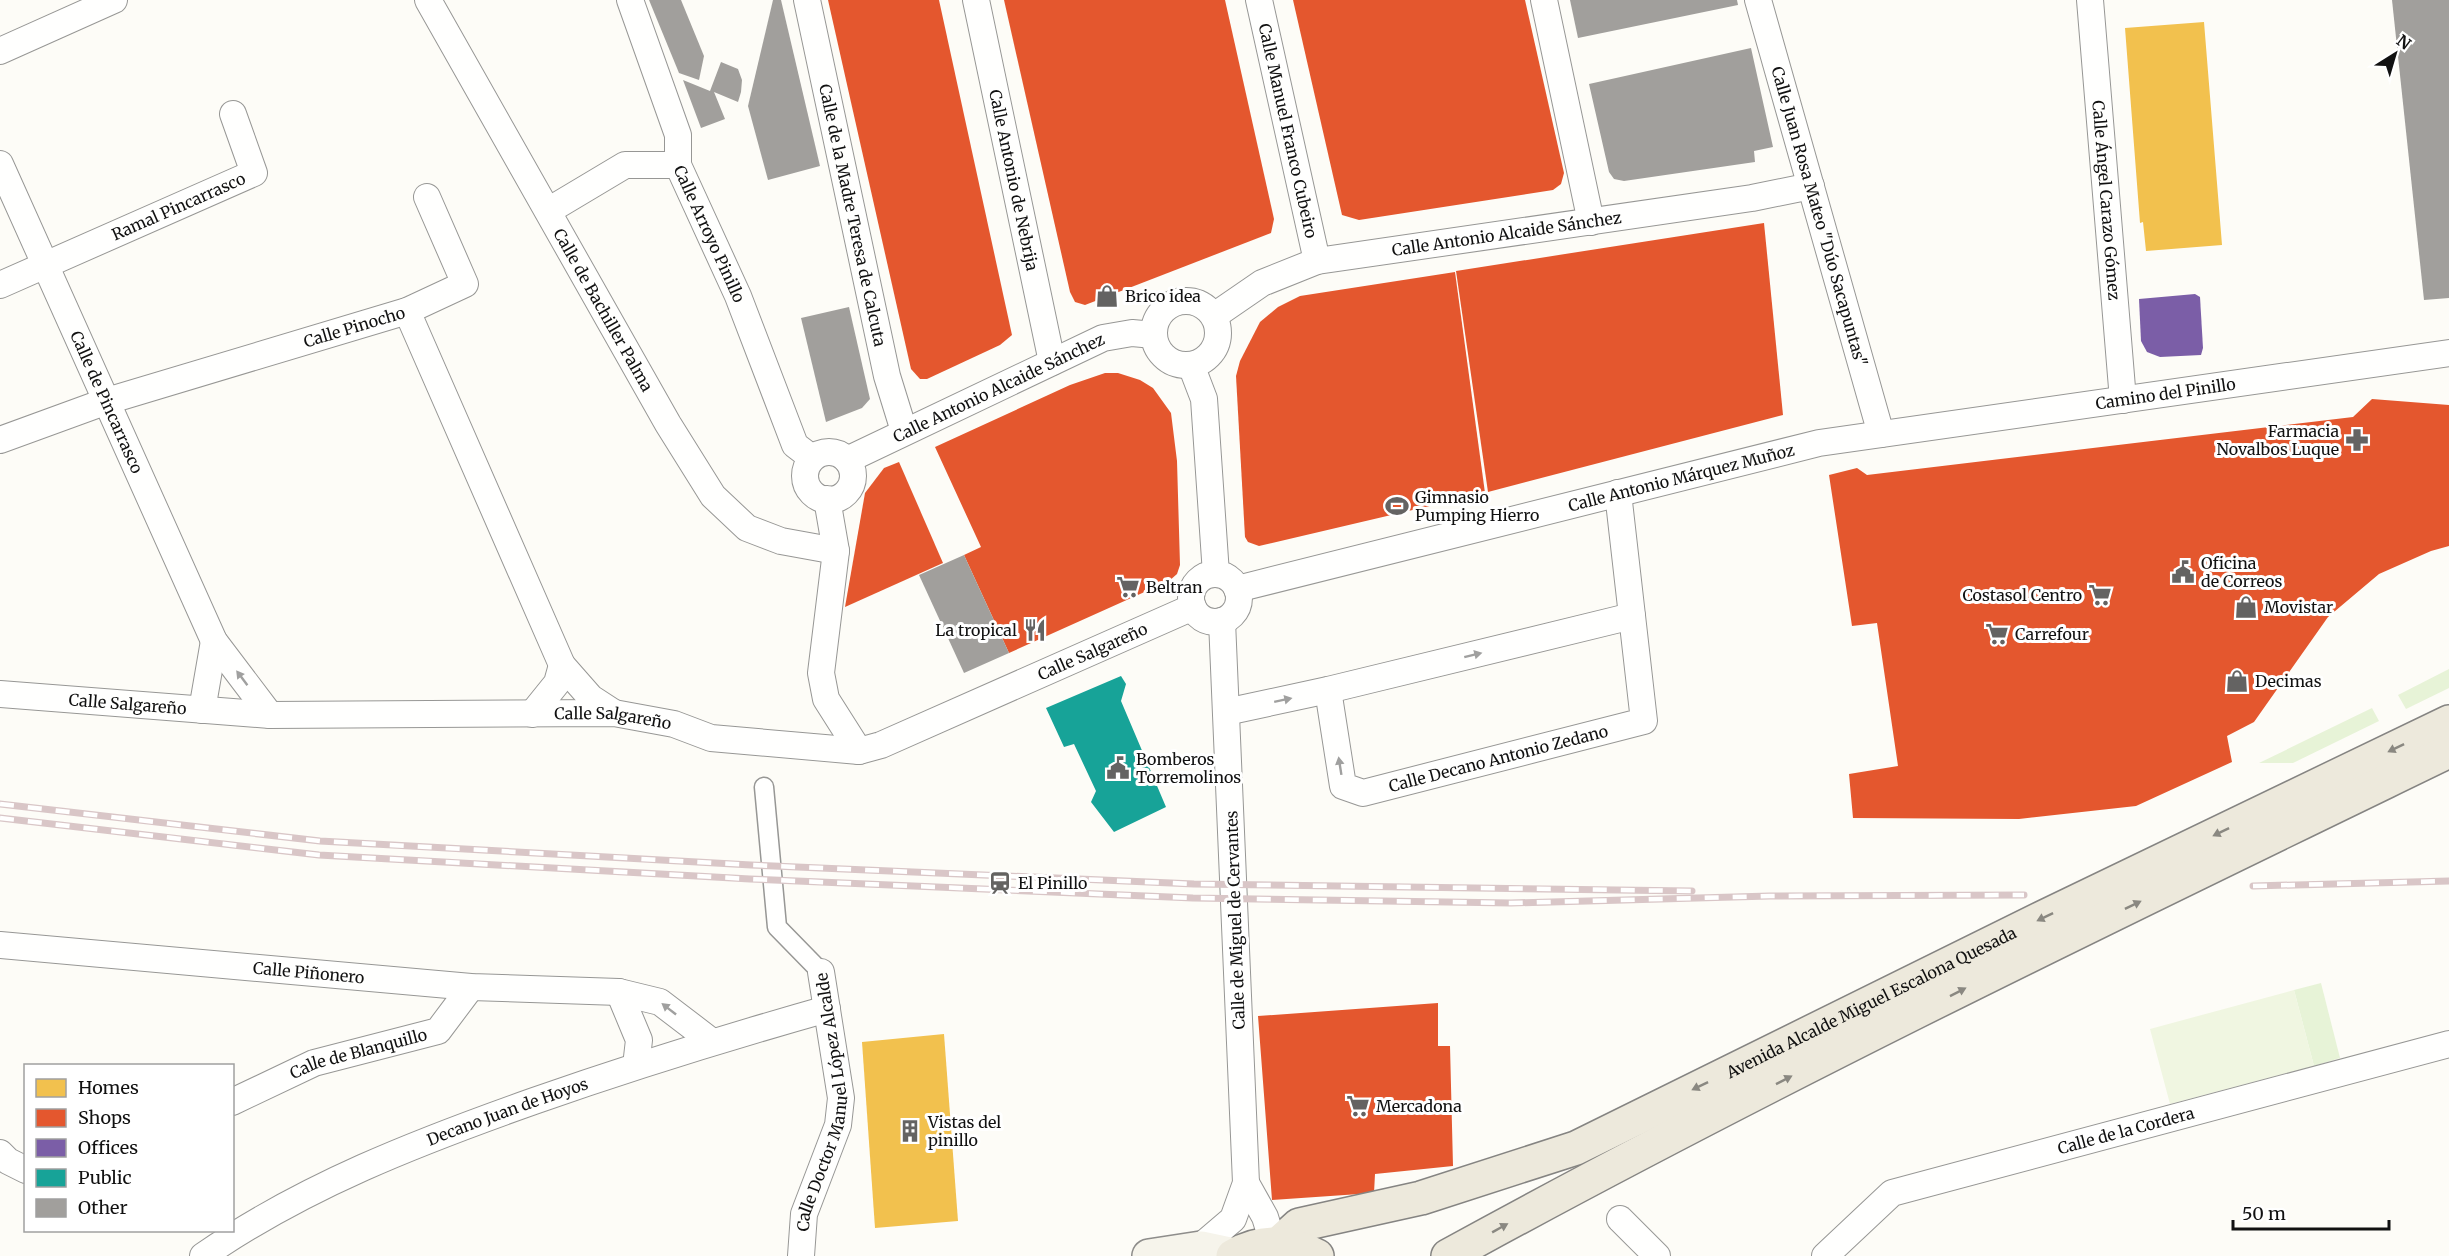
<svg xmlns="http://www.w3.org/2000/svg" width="2449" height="1256" font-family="Merriweather,serif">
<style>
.green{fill:#e7f3d7}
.pitch{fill:#f0f6e1}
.homes{fill:#f2c14e}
.shops{fill:#e4572e}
.offices{fill:#7b5ea7}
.public{fill:#17a398}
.building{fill:#a19f9c}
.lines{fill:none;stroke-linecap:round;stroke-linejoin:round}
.pedestrian-casing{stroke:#979795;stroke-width:21}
.minor-casing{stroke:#979795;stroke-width:28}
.secondary-casing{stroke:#8e8d8b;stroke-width:36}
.primary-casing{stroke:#858482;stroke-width:36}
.pedestrian{stroke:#fffffe;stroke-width:18}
.minor{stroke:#fffffe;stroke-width:26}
.secondary{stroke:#f6f4eb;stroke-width:33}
.primary{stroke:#ede9dc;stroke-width:33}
.rail-casing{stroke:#d9c6c7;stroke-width:7}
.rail{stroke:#fff;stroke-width:4.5;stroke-dasharray:14;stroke-linecap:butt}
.oneway{fill:#a0a09f}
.oneway2{fill:#8a8881}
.labels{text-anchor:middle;stroke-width:6;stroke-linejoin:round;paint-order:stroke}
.street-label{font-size:16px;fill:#111;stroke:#fff}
.poi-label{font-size:16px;fill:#111;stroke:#fff;text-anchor:start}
</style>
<rect width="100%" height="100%" fill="#fdfcf7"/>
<g class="green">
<path d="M2449,669V688L2406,709L2398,695Z"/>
<path d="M2372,708L2379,721L2293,763H2259Z"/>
<path d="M2321,983L2340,1058L2314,1066L2294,990Z"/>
</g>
<path class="pitch" d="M2294,990L2314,1066L2170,1104L2150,1029Z"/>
<g class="homes">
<path d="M2204,22L2222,245L2146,251L2143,222L2140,223L2125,28Z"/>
<path d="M944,1034L958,1221L875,1228L862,1042Z"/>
</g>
<g class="shops">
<path d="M828,0H939L1012,335L1000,345L927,379H920L911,369Z"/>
<path d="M1004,0H1225L1274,219L1271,233L1085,305L1075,302L1070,292Z"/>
<path d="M1293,0H1525L1564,173L1561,184L1553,190L1359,220L1342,215Z"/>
<path d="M1764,223L1783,415L1488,492L1456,271Z"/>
<path d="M1455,272L1485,493L1259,546L1248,542L1245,537L1236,376L1240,361L1260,322L1278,307L1300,296Z"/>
<path d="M1105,373H1118L1140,380L1153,388L1171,413L1177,461L1180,565L1177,574L1169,581L1009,653L964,555L981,547L935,447L1070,385Z"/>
<path d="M2372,399L2449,405V546L2431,551L2379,574L2328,617L2254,722L2227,736L2232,762L2136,806L2019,819L1853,818L1849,774L1898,766L1877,623L1852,626L1829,475L1857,468L1867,475L2353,417Z"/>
<path d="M899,462L943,563L845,607L865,493L884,468Z"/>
<path d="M1438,1003V1046H1450L1453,1166L1375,1174L1374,1193L1272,1200L1258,1016Z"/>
</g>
<path class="offices" d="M2195,294L2200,297L2203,348L2201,355L2160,357L2147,352L2141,341L2139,299Z"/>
<path class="public" d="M1121,676L1126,684L1121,701L1166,807L1114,832L1091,802L1096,791L1074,744L1064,747L1046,708Z"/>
<g class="building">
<path d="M649,0H681L704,56L699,80L679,73Z"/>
<path d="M773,0H781L820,166L768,180L748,106Z"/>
<path d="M1570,0H1737L1738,5L1578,38Z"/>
<path d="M2392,0H2449V298L2424,300Z"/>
<path d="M1751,48L1773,147L1754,151L1755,162L1624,181L1614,179L1609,172L1589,84Z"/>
<path d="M721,62L738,69L742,80L741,92L738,102L714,92L725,119L701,128L683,80L710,91Z"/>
<path d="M849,307L870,399L862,408L826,422L801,318Z"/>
<path d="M964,555L1009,653L964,673L919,575Z"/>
</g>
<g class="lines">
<g class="pedestrian-casing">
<path id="pedestrian" d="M764,787L777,927L821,972"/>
</g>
<g class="minor-casing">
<g id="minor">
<path id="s1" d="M428,0L668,424L713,496L747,528L781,541L836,551"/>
<path id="s2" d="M630,0L678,135V165L738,296L795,445L812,458"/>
<path id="s3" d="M807,0L887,376L904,431"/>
<path id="s4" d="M976,0L1052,362"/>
<path id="s5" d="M1259,0L1317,261"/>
<path d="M1544,0L1591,222"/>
<path id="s6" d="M1758,0L1881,434"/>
<path id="s7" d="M2090,0L2123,400"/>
<path d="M0,51L114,0"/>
<path id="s8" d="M0,164L214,641L270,715"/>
<path d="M558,205L625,165H678"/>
<path id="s9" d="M0,285L254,173L233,114"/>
<circle cx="1186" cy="333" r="32"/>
<path d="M407,311L562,665L591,698L614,713"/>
<path id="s10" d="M1214,316L1262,283L1317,261L1752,198L1811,186"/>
<path d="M1191,365L1204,399L1216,574"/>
<path id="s11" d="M0,440L107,401L407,311L465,284L427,197"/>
<circle cx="829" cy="476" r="24"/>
<path id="s12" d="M847,460L1103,338L1132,333L1154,335"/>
<path d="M827,499L836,551L821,673L826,699L859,751"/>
<circle cx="1215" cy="598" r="24"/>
<path id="s13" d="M1237,589L1819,443L2449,353"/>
<path id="s14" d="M1328,690L1343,786L1363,793L1644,721L1618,493"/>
<path id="s15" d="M0,694L270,715L614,713L674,724L711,738L859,751L881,745L1193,607"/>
<path d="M202,710L214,641"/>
<path d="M1226,712L1328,690L1632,616"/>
<path d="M532,714L557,683L562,665"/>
<path id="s16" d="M0,945L471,987L619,992L660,1002L711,1041"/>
<path d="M619,992L639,1040L636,1066"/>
<path id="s17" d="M232,1102L314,1063L438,1031L471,987"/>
<path d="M0,1153L8,1161L26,1170"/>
<path d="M1246,1183L1265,1217L1273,1243"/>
<path d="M1620,1219L1657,1256"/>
<path d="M1199,1248L1233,1219L1246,1183L1222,621"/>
<path id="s18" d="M203,1256C304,1186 418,1142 534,1101C631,1067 728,1037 827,1009"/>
<path id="s19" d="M801,1256L804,1214L838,1125L841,1098L821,972"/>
<path id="s20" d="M1825,1256L1892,1193L2449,1044"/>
</g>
</g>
<g class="secondary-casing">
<path id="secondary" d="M1149,1256L1201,1248L1234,1255"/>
</g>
<g class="primary-casing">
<g id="primary">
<path id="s21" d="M1279,1243L1299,1225L1421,1198L1576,1148L2044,917L2449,722"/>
<path d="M1233,1256C1261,1240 1288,1240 1317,1256"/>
<path d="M1448,1256C1776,1076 2113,914 2449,751"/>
</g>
</g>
<use href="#pedestrian" class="pedestrian"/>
<use href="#minor" class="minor"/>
<use href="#secondary" class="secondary"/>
<use href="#primary" class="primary"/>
<g class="rail-casing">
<g id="rail">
<path d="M0,804L320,841L751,865L1194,884L1692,891"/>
<path d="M0,818L319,855L750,879L1193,898L1511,903L1770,896L2024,895"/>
<path d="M2253,886L2449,881"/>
</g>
</g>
<use href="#rail" class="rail"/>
</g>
<defs><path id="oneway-solid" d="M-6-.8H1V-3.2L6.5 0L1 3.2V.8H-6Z" transform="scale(1.5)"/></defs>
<g class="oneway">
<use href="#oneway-solid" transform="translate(1473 655) rotate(-14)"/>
<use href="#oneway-solid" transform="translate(242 678) rotate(-127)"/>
<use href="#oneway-solid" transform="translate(1283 700) rotate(-12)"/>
<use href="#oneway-solid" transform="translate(1340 766) rotate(-99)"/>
<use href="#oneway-solid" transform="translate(669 1009) rotate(-142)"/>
</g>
<g class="oneway2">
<use href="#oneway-solid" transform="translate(2396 748) rotate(154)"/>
<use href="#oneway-solid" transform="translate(2221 832) rotate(154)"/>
<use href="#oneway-solid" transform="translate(2133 905) rotate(-26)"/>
<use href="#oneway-solid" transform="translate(2045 917) rotate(154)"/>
<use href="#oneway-solid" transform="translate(1958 992) rotate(-27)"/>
<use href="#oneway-solid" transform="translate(1784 1080) rotate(-27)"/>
<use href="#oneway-solid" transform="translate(1700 1086) rotate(154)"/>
<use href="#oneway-solid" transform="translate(1500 1228) rotate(-29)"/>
</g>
<defs>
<g id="shop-bare" transform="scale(1.8)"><path d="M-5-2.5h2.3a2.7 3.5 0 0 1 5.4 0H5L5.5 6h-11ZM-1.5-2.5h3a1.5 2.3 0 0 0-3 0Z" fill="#646362" stroke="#fff" stroke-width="2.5" paint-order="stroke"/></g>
<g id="pharmacy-bare" transform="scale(1.8)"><path d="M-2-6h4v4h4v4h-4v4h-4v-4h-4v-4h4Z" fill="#646362" stroke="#fff" stroke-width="2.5" paint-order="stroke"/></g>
<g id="stadium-bare" transform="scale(1.8)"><path d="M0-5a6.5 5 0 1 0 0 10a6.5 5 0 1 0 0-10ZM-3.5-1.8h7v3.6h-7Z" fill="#646362" stroke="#fff" stroke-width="2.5" paint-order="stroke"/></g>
<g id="civic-bare" transform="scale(1.8)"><path d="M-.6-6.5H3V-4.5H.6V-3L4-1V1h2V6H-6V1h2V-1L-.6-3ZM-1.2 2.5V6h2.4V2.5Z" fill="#646362" stroke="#fff" stroke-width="2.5" paint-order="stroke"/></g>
<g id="supermarket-bare" transform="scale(1.8)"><path d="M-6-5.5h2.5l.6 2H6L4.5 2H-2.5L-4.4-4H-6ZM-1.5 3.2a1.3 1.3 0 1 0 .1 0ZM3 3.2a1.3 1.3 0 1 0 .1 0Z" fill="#646362" stroke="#fff" stroke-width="2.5" paint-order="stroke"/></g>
<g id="restaurant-bare" transform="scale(1.8)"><path d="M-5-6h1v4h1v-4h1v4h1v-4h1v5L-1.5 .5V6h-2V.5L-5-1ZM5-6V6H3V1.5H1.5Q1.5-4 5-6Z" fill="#646362" stroke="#fff" stroke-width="2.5" paint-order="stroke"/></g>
<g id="station-bare" transform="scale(1.8)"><path d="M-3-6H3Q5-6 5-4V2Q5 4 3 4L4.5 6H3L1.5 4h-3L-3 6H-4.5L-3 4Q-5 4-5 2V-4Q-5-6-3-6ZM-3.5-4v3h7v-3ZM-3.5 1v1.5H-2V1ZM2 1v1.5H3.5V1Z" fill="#646362" stroke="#fff" stroke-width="2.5" paint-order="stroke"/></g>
<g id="building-bare" transform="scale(1.8)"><path d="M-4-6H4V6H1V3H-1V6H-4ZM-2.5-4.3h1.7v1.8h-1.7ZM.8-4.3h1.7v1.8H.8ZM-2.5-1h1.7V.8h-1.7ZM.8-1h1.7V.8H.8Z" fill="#646362" stroke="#fff" stroke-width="2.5" paint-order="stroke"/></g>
</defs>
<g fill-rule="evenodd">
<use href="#shop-bare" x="1107" y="296"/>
<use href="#pharmacy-bare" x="2357" y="440"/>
<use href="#stadium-bare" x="1397" y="506"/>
<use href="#civic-bare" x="2183" y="572"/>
<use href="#supermarket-bare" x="1128" y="587"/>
<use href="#supermarket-bare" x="2100" y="595"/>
<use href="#shop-bare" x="2246" y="607"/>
<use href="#restaurant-bare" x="1035" y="630"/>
<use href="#supermarket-bare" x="1997" y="634"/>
<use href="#shop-bare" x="2237" y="681"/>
<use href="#civic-bare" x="1118" y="768"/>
<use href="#station-bare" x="1000" y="883"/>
<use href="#supermarket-bare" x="1358" y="1106"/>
<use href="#building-bare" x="910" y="1131"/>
</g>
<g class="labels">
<g class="street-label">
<text dy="6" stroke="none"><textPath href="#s5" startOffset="134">Calle Manuel Franco Cubeiro</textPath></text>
<text dy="6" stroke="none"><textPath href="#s4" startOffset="184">Calle Antonio de Nebrija</textPath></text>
<text dy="6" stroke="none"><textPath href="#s7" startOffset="201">Calle Ángel Carazo Gómez</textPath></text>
<text dy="6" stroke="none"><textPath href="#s9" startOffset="195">Ramal Pincarrasco</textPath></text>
<text dy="6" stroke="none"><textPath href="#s3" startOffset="220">Calle de la Madre Teresa de Calcuta</textPath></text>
<text dy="6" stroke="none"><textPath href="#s6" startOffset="225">Calle Juan Rosa Mateo "Dúo Sacapuntas"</textPath></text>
<text dy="6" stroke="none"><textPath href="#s2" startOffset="249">Calle Arroyo Pinillo</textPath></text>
<text dy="6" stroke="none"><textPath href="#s10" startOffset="309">Calle Antonio Alcaide Sánchez</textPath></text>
<text dy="6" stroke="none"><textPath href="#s1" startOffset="356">Calle de Bachiller Palma</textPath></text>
<text dy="6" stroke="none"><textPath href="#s11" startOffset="372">Calle Pinocho</textPath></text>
<text dy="6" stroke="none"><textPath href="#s12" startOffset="168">Calle Antonio Alcaide Sánchez</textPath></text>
<text dy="6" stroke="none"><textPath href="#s13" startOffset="950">Camino del Pinillo</textPath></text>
<text dy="6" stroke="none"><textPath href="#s8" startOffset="261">Calle de Pincarrasco</textPath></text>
<text dy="6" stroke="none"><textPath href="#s13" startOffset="458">Calle Antonio Márquez Muñoz</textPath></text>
<text dy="6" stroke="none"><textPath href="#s15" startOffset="1118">Calle Salgareño</textPath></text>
<text dy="6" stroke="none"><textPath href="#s15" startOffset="128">Calle Salgareño</textPath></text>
<text dy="6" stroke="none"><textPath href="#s15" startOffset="614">Calle Salgareño</textPath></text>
<text dy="6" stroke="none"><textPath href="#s14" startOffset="258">Calle Decano Antonio Zedano</textPath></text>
<text transform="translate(1235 920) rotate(-92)" y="6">Calle de Miguel de Cervantes</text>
<text dy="6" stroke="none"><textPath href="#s16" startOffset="310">Calle Piñonero</textPath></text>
<text dy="6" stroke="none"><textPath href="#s21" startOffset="644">Avenida Alcalde Miguel Escalona Quesada</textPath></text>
<text dy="6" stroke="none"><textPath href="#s17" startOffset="136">Calle de Blanquillo</textPath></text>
<text dy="6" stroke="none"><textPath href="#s19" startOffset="158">Calle Doctor Manuel López Alcalde</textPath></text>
<text dy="6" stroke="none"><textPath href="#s18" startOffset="338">Decano Juan de Hoyos</textPath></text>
<text dy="6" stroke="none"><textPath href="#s20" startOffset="334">Calle de la Cordera</textPath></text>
</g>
<g class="poi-label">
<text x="1125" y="302">Brico idea</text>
<text x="2339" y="437" text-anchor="end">Farmacia<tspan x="2339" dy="18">Novalbos Luque</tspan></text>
<text x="1415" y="503">Gimnasio<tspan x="1415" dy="18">Pumping Hierro</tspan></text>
<text x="2201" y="569">Oficina<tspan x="2201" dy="18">de Correos</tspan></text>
<text x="1146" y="593">Beltran</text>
<text x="2082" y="601" text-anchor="end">Costasol Centro</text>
<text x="2264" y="613">Movistar</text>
<text x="1017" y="636" text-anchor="end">La tropical</text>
<text x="2015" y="640">Carrefour</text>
<text x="2255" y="687">Decimas</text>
<text x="1136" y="765">Bomberos<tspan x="1136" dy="18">Torremolinos</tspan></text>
<text x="1018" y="889">El Pinillo</text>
<text x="1376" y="1112">Mercadona</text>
<text x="928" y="1128">Vistas del<tspan x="928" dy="18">pinillo</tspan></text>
</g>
</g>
<rect x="24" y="1064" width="210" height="168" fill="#ffffff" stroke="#a0a0a0" stroke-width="1.5"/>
<rect x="36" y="1079" width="30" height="18" fill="#f2c14e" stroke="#a0a0a0" stroke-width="1.5"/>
<text x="78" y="1094" font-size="18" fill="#111111">Homes</text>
<rect x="36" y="1109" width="30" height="18" fill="#e4572e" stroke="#a0a0a0" stroke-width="1.5"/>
<text x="78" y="1124" font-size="18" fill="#111111">Shops</text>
<rect x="36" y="1139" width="30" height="18" fill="#7b5ea7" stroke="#a0a0a0" stroke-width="1.5"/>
<text x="78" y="1154" font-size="18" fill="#111111">Offices</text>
<rect x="36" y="1169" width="30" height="18" fill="#17a398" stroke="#a0a0a0" stroke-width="1.5"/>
<text x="78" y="1184" font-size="18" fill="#111111">Public</text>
<rect x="36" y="1199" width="30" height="18" fill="#a19f9c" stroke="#a0a0a0" stroke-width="1.5"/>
<text x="78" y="1214" font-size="18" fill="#111111">Other</text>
<g transform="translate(2395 54) rotate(37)" stroke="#ffffff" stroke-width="4.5" paint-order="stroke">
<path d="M0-4.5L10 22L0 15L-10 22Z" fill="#111111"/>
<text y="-9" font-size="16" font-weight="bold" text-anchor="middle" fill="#111111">N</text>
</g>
<path d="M2233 1220v9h156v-9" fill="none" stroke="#111111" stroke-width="3"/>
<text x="2242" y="1220" font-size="18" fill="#111111" stroke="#ffffff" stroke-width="4.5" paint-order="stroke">50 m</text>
</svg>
